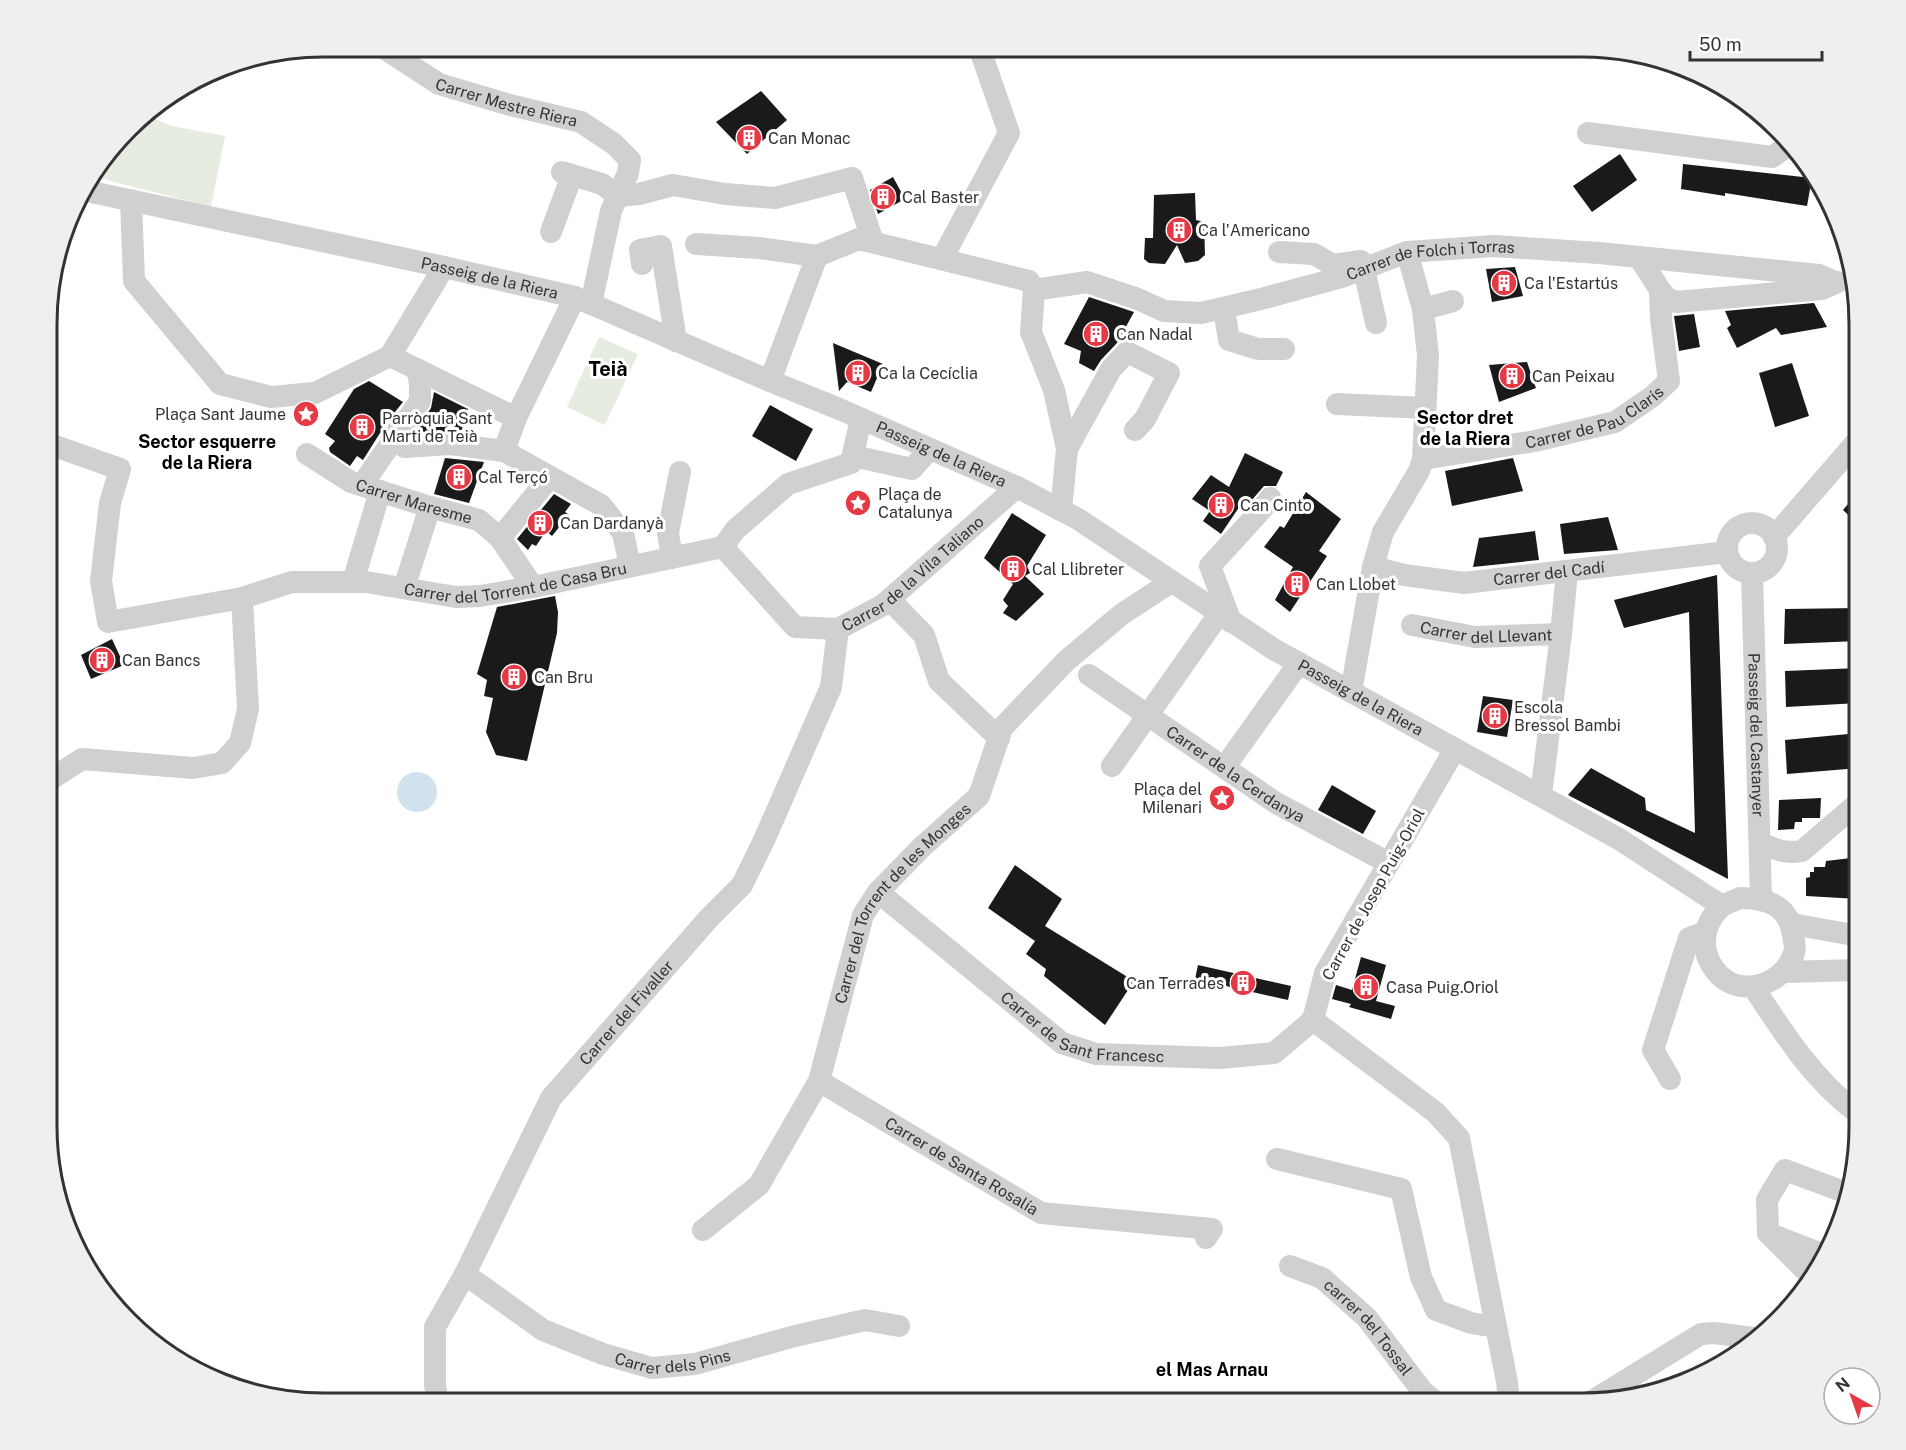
<svg xmlns="http://www.w3.org/2000/svg" width="1906" height="1450" font-family="'Public Sans',sans-serif">
<style>
.green{fill:#e6ecdf}
.water{fill:#cfe2ee}
.building{fill:#1a1a1a}
.lines{fill:none;stroke-linecap:round;stroke-linejoin:round}
.minor{stroke:#d0d0d0;stroke-width:22}
.labels{text-anchor:middle;stroke-width:6;stroke-linejoin:round;paint-order:stroke}
.street-label{font-size:16px;fill:#333;stroke:#fff}
.poi-label{font-size:16px;fill:#333;stroke:#fff;text-anchor:start}
.neighbourhood-label{font-size:18px;font-weight:bold;fill:#000;stroke:#fff}
.quarter-label{font-size:20px;font-weight:bold;fill:#000;stroke:#fff}
.rim{fill:none;stroke:#333;stroke-width:3}
</style>
<rect width="100%" height="100%" fill="#fff"/>
<g class="green">
<path d="M144,114L172,126L225,136L211,207L92,176Z"/>
<path d="M599,337L638,354L605,425L567,407Z"/>
</g>
<circle class="water" cx="417" cy="792" r="20"/>
<g class="building">
<path d="M761,91L787,120L747,154L716,122Z"/>
<path d="M1620,154L1637,180L1592,212L1573,186Z"/>
<path d="M1683,164L1812,178L1807,206L1725,193V196L1681,189Z"/>
<path d="M893,177L905,199L878,214L870,190Z"/>
<path d="M1195,193L1196,220L1204,222L1205,255L1198,261L1185,263L1177,245L1165,264L1149,263L1144,259L1145,238H1153L1154,195Z"/>
<path d="M1515,267L1523,296L1492,302L1486,269Z"/>
<path d="M1089,297L1134,312L1117,343L1101,360L1094,371L1079,363L1081,351L1064,344Z"/>
<path d="M1814,303L1827,327L1781,335L1776,328L1737,348L1727,328L1731,325L1725,311Z"/>
<path d="M1694,314L1700,347L1679,351L1674,316Z"/>
<path d="M833,343L883,364L871,392L847,382L839,391Z"/>
<path d="M1527,362L1536,388L1499,402L1489,365Z"/>
<path d="M1792,363L1809,416L1775,427L1759,373Z"/>
<path d="M369,381L403,402L387,422L363,460L357,456L350,466L330,452L329,448L335,441L325,434L354,389Z"/>
<path d="M434,392L468,409L461,432H425L416,430L431,408Z"/>
<path d="M770,405L813,429L796,461L752,436Z"/>
<path d="M1245,453L1283,472L1276,486H1264L1251,501L1246,497L1221,534L1203,521L1210,511L1192,499L1211,475L1229,487Z"/>
<path d="M445,458L484,462L469,503L434,494Z"/>
<path d="M1513,458L1523,491L1452,506L1445,471Z"/>
<path d="M1859,491V525L1843,510Z"/>
<path d="M1306,492L1341,519L1319,551L1327,556L1290,612L1275,600L1293,567L1264,547L1280,526L1284,528Z"/>
<path d="M554,494L571,504L565,512L569,515L552,536L546,531L536,546L532,544L528,550L517,539Z"/>
<path d="M1012,513L1046,535L1027,566L1030,573L1025,576L1044,594L1016,621L1003,613L1008,606L1003,600L1013,584L984,558Z"/>
<path d="M1608,517L1618,550L1564,554L1560,524Z"/>
<path d="M1535,531L1539,560L1473,567L1479,538Z"/>
<path d="M1717,575L1728,879L1568,795L1591,768L1645,798L1646,810L1695,833L1689,612L1624,628L1614,600Z"/>
<path d="M555,596L558,612L557,633L527,761L496,755L486,732L493,698L484,696L487,680L477,674L497,607Z"/>
<path d="M1859,608V641L1784,644L1785,609Z"/>
<path d="M112,639L124,665L91,679L81,655Z"/>
<path d="M1859,668V703L1786,707L1785,671Z"/>
<path d="M1483,696L1513,700L1507,737L1477,732Z"/>
<path d="M1859,733V768L1787,774L1785,740Z"/>
<path d="M1332,785L1376,811L1363,834L1318,810Z"/>
<path d="M1821,798L1820,818H1802V822H1795L1794,829L1778,830L1779,800Z"/>
<path d="M1859,857V899L1806,896V878L1810,877V872H1814V867H1825L1826,861Z"/>
<path d="M1015,865L1062,899L1045,926L1134,981L1105,1025L1044,976L1046,969L1026,954L1035,941L988,908Z"/>
<path d="M1361,957L1386,965L1376,1001L1395,1006L1391,1019L1349,1007L1351,1004L1332,999L1336,985L1352,990Z"/>
<path d="M1198,965L1291,986L1288,1000L1195,979Z"/>
</g>
<g class="lines">
<g class="minor">
<path id="s1" d="M382,47L439,84L510,105L581,122L614,144L630,160L628,173L611,211L591,304"/>
<path d="M1588,133L1772,157L1788,146"/>
<path d="M562,172L602,184L618,196L639,194L673,185L725,194L775,198L852,178L873,242"/>
<path id="s2" d="M82,190L444,267L575,297L770,381L837,408L1017,487L1078,519L1275,650L1619,839L1722,906"/>
<path d="M131,200L134,281L220,384L271,397L315,393L390,356"/>
<path d="M551,232L572,175"/>
<path d="M696,244L759,248L817,256L859,239L1029,281L1034,290L1031,332L1054,390L1067,449L1061,510"/>
<path d="M1279,252L1314,254L1333,265L1361,261"/>
<path d="M942,259L1009,133L979,47"/>
<path d="M642,264L640,250L661,246L676,341"/>
<path d="M1364,269L1376,323"/>
<path id="s3" d="M1034,290L1087,282L1138,299L1164,311L1201,313L1261,299L1342,277L1407,252L1494,246L1599,253L1819,275L1835,282"/>
<path d="M1660,290L1667,298L1676,302L1822,289L1838,282"/>
<path d="M1224,309L1229,340L1258,349H1284"/>
<path d="M1423,309L1453,301"/>
<path d="M390,356L516,418"/>
<path d="M390,356L444,267"/>
<path d="M770,381L817,256"/>
<path d="M1337,404L1425,408"/>
<path d="M398,430L405,447L450,444L504,451L601,505L623,533L630,566"/>
<path id="s4" d="M49,444L120,469L110,503L101,581L108,622L242,598L292,582H366L456,597L480,596L533,587L723,547L735,530L788,484L851,463L861,419"/>
<path d="M1067,449L1111,369L1127,352L1169,373L1145,419L1135,430"/>
<path d="M504,451L516,418L575,297"/>
<path id="s5" d="M307,454L351,482L430,507L479,520L500,538L533,587"/>
<path d="M853,456L912,469L930,449"/>
<path id="s6" d="M1423,459L1535,441L1615,422L1653,396L1669,381L1661,319L1660,290L1639,257"/>
<path d="M362,485L420,401V383L417,369"/>
<circle cx="1752" cy="548" r="25"/>
<path d="M1774,537L1859,439"/>
<path d="M500,538L550,477"/>
<path id="s7" d="M723,547L795,627L838,629L883,605L1017,487"/>
<path d="M672,558L668,533L680,472"/>
<path id="s8" d="M1373,567L1404,575L1464,583L1727,552"/>
<path id="s9" d="M1752,573L1761,898"/>
<path d="M353,582L380,491"/>
<path d="M404,588L430,507"/>
<path d="M890,600L924,635L939,681L999,738"/>
<path d="M1231,622L1210,566L1262,509L1270,498"/>
<path id="s10" d="M1412,625L1475,637L1561,634"/>
<path id="s11" d="M1089,675L1276,803L1389,863"/>
<path d="M1351,692L1373,567L1383,532L1419,471L1423,459L1428,356L1423,309L1407,252"/>
<path d="M1455,749L1325,973L1313,1020L1435,1112L1459,1138L1507,1382L1509,1403"/>
<path d="M1229,761L1299,663"/>
<path d="M1112,766L1219,614"/>
<path d="M48,781L82,759L193,768L222,763L240,743L248,709L242,598"/>
<path d="M1541,795L1561,634L1567,572"/>
<path d="M1760,843C1774,849 1786,854 1802,851L1859,802"/>
<path id="s12" d="M878,892L1062,1043L1096,1054L1220,1058L1274,1053L1313,1020"/>
<path d="M1740,898C1766,898 1789,905 1793,935C1794,941 1796,948 1794,953C1784,986 1737,1000 1715,970C1700,951 1702,925 1720,908C1725,903 1734,901 1740,898Z"/>
<path d="M1792,924L1859,936"/>
<path d="M1784,972L1859,970"/>
<path d="M1754,988C1784,1034 1814,1081 1859,1114"/>
<path d="M1670,1079L1653,1050L1689,938L1705,932"/>
<path id="s13" d="M819,1081L1041,1213L1212,1229L1206,1238"/>
<path d="M1277,1159L1401,1189L1421,1277L1436,1310L1471,1323L1496,1327"/>
<path id="s14" d="M703,1230L759,1185L819,1081L863,915L878,892L922,847L979,796L1002,728L1066,661L1122,614L1171,582"/>
<path d="M1768,1233L1767,1200L1785,1170L1847,1193"/>
<path d="M1768,1233L1811,1276"/>
<path d="M1778,1237L1824,1255"/>
<path id="s15" d="M1290,1266L1322,1278L1367,1318L1423,1392L1437,1403"/>
<path id="s16" d="M464,1276L476,1282L543,1330L603,1354L652,1368L695,1364L795,1336L865,1320L899,1326"/>
<path d="M1592,1401L1701,1334L1714,1333L1753,1338"/>
<path id="s17" d="M438,1403L435,1385V1327L464,1276L551,1098L710,917L742,885L765,838L831,687L838,629"/>
</g>
</g>
<defs>
<g id="building-disc" transform="scale(1.35)"><circle r="9.5" fill="#e63946" stroke="#fff"/><path d="M-4-6H4V6H1V3H-1V6H-4ZM-2.5-4.3h1.7v1.8h-1.7ZM.8-4.3h1.7v1.8H.8ZM-2.5-1h1.7V.8h-1.7ZM.8-1h1.7V.8H.8Z" fill="#fff"/></g>
<g id="sight-disc" transform="scale(1.35)"><circle r="9.5" fill="#e63946" stroke="#fff"/><path d="M0-6L1.8-2.2L6-1.7L2.9 1.2L3.7 5.4L0 3.3L-3.7 5.4L-2.9 1.2L-6-1.7L-1.8-2.2Z" fill="#fff"/></g>
</defs>
<g fill-rule="evenodd">
<use href="#building-disc" x="749" y="138"/>
<use href="#building-disc" x="883" y="197"/>
<use href="#building-disc" x="1179" y="230"/>
<use href="#building-disc" x="1504" y="283"/>
<use href="#building-disc" x="1096" y="334"/>
<use href="#building-disc" x="858" y="373"/>
<use href="#building-disc" x="1512" y="376"/>
<use href="#sight-disc" x="306" y="414"/>
<use href="#building-disc" x="362" y="427"/>
<use href="#building-disc" x="459" y="477"/>
<use href="#sight-disc" x="858" y="503"/>
<use href="#building-disc" x="1221" y="505"/>
<use href="#building-disc" x="540" y="523"/>
<use href="#building-disc" x="1013" y="569"/>
<use href="#building-disc" x="1297" y="584"/>
<use href="#building-disc" x="102" y="660"/>
<use href="#building-disc" x="514" y="677"/>
<use href="#building-disc" x="1495" y="716"/>
<use href="#sight-disc" x="1222" y="798"/>
<use href="#building-disc" x="1243" y="983"/>
<use href="#building-disc" x="1366" y="987"/>
</g>
<g class="labels">
<g class="street-label">
<text dy="6" stroke="none"><textPath href="#s1" startOffset="138">Carrer Mestre Riera</textPath></text>
<text dy="6" stroke="none"><textPath href="#s3" startOffset="410">Carrer de Folch i Torras</textPath></text>
<text dy="6" stroke="none"><textPath href="#s2" startOffset="417">Passeig de la Riera</textPath></text>
<text dy="6" stroke="none"><textPath href="#s6" startOffset="178">Carrer de Pau Clarís</textPath></text>
<text dy="6" stroke="none"><textPath href="#s2" startOffset="903">Passeig de la Riera</textPath></text>
<text dy="6" stroke="none"><textPath href="#s5" startOffset="118">Carrer Maresme</textPath></text>
<text dy="6" stroke="none"><textPath href="#s7" startOffset="244">Carrer de la Vila Taliano</textPath></text>
<text dy="6" stroke="none"><textPath href="#s8" startOffset="178">Carrer del Cadí</textPath></text>
<text dy="6" stroke="none"><textPath href="#s4" startOffset="645">Carrer del Torrent de Casa Bru</textPath></text>
<text dy="6" stroke="none"><textPath href="#s10" startOffset="75">Carrer del Llevant</textPath></text>
<text dy="6" stroke="none"><textPath href="#s2" startOffset="1389">Passeig de la Riera</textPath></text>
<text dy="6" stroke="none"><textPath href="#s9" startOffset="162">Passeig del Castanyer</textPath></text>
<text dy="6" stroke="none"><textPath href="#s11" startOffset="177">Carrer de la Cerdanya</textPath></text>
<text transform="translate(1373 894) rotate(-61)" y="6">Carrer de Josep Puig-Oriol</text>
<text dy="6" stroke="none"><textPath href="#s14" startOffset="394">Carrer del Torrent de les Monges</textPath></text>
<text dy="6" stroke="none"><textPath href="#s17" startOffset="447">Carrer del Fivaller</textPath></text>
<text dy="6" stroke="none"><textPath href="#s12" startOffset="252">Carrer de Sant Francesc</textPath></text>
<text dy="6" stroke="none"><textPath href="#s13" startOffset="166">Carrer de Santa Rosalía</textPath></text>
<text dy="6" stroke="none"><textPath href="#s15" startOffset="102">carrer del Tossal</textPath></text>
<text dy="6" stroke="none"><textPath href="#s16" startOffset="232">Carrer dels Pins</textPath></text>
</g>
<g class="poi-label">
<text x="768" y="144">Can Monac</text>
<text x="902" y="203">Cal Baster</text>
<text x="1198" y="236">Ca l'Americano</text>
<text x="1524" y="289">Ca l'Estartús</text>
<text x="1116" y="340">Can Nadal</text>
<text x="878" y="379">Ca la Cecíclia</text>
<text x="1532" y="382">Can Peixau</text>
<text x="286" y="420" text-anchor="end">Plaça Sant Jaume</text>
<text x="382" y="424">Parròquia Sant<tspan x="382" dy="18">Marti de Teià</tspan></text>
<text x="478" y="483">Cal Terçó</text>
<text x="878" y="500">Plaça de<tspan x="878" dy="18">Catalunya</tspan></text>
<text x="1240" y="511">Can Cinto</text>
<text x="560" y="529">Can Dardanyà</text>
<text x="1032" y="575">Cal Llibreter</text>
<text x="1316" y="590">Can Llobet</text>
<text x="122" y="666">Can Bancs</text>
<text x="534" y="683">Can Bru</text>
<text x="1514" y="713">Escola<tspan x="1514" dy="18">Bressol Bambi</tspan></text>
<text x="1202" y="795" text-anchor="end">Plaça del<tspan x="1202" dy="18">Milenari</tspan></text>
<text x="1224" y="989" text-anchor="end">Can Terrades</text>
<text x="1386" y="993">Casa Puig.Oriol</text>
</g>
<g class="neighbourhood-label">
<text x="1465" y="424">Sector dret<tspan x="1465" dy="21">de la Riera</tspan></text>
<text x="207" y="448">Sector esquerre<tspan x="207" dy="21">de la Riera</tspan></text>
<text x="1212" y="1376">el Mas Arnau</text>
</g>
<g class="quarter-label">
<text x="608" y="376">Teià</text>
</g>
</g>
<path d="M0 0H1906V1450H0ZM324 57H1582A267 267 0 0 1 1849 324V1126A267 267 0 0 1 1582 1393H324A267 267 0 0 1 57 1126V324A267 267 0 0 1 324 57Z" fill="#efefef" fill-rule="evenodd"/>
<path class="rim" d="M324 57H1582A267 267 0 0 1 1849 324V1126A267 267 0 0 1 1582 1393H324A267 267 0 0 1 57 1126V324A267 267 0 0 1 324 57Z"/>
<g transform="translate(1852 1396) rotate(320)"><circle r="28" fill="#ffffff" stroke="#adadad" stroke-width="1.5"/>
<path d="M0-4.5L10 22L0 15L-10 22Z" fill="#e63946"/>
<text y="-9" font-size="16" font-weight="bold" text-anchor="middle" fill="#333333">N</text>
</g>
<path d="M1690 51v9h132v-9" fill="none" stroke="#333333" stroke-width="3"/>
<text x="1699" y="51" font-size="18" fill="#333333" stroke="#ffffff" stroke-width="4.5" paint-order="stroke">50 m</text>
</svg>
